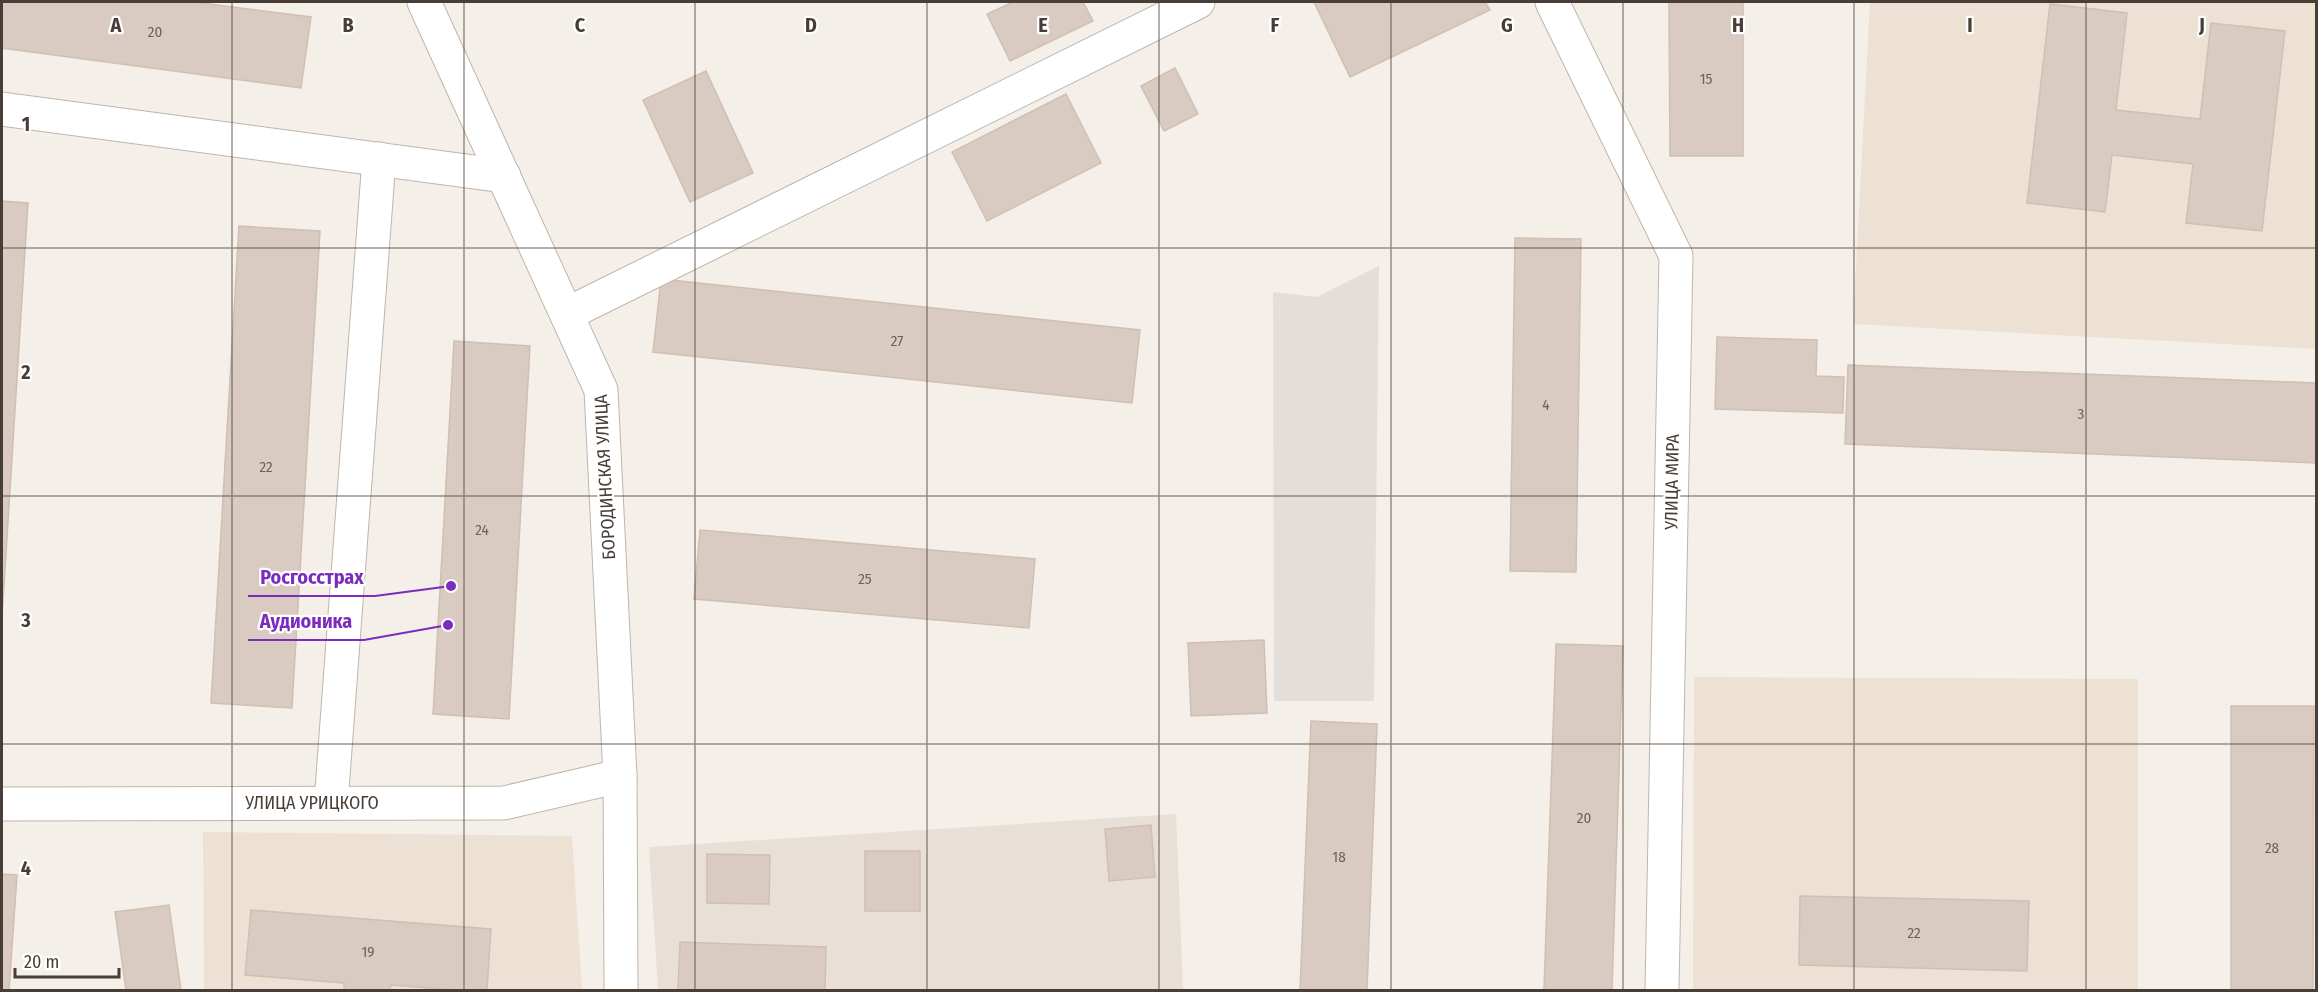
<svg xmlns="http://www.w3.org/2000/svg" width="2318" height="992" font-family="'Fira Sans Condensed',sans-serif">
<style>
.residential{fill:#e8e0d7}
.industrial{fill:#e4deda}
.education{fill:#ede1d3}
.building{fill:#d9cbc1;stroke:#d1bfb1;stroke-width:1.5}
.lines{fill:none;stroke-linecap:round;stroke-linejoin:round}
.minor-casing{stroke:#c0b5ab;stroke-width:35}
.minor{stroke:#fff;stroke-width:33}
.grid{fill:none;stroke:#483e37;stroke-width:1.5;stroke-opacity:0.55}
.labels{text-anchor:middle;stroke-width:4.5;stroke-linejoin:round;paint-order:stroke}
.number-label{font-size:15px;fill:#6c615a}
.street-label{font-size:18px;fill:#483e37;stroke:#fff}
.grid-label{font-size:20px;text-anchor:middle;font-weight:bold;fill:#483e37;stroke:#fff;stroke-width:4.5;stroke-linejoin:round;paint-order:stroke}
.leader{fill:none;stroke:#7b2cbf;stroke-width:2}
.callout-dot{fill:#7b2cbf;stroke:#fff;stroke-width:2}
.callout-label{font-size:20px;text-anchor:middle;font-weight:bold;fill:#7b2cbf;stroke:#fff;stroke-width:4.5;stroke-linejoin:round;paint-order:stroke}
</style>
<rect width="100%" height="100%" fill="#f4efe9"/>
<path class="residential" d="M1176,814L1183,990H658L649,847Z"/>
<path class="industrial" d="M1379,266L1374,701H1274L1273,292L1317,297Z"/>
<g class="education">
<path d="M1870,2H2316V349L1853,324Z"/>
<path d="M1694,677L2138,679V990H1693Z"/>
<path d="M203,832L572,836L582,990H204Z"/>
</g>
<g class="building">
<path d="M2,2H194L311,17L301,88L2,48Z"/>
<path d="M1013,2H1083L1093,21L1010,61L987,14Z"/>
<path d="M1314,2H1485L1490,10L1350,77Z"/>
<path d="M1669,2H1743V156H1670Z"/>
<path d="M2050,4L2127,13L2116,110L2200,119L2211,23L2285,31L2262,231L2186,223L2193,164L2112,155L2105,212L2027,203Z"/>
<path d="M1175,68L1198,114L1164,131L1141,86Z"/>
<path d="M706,71L753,173L690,202L643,100Z"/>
<path d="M1066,94L1101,163L987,221L952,152Z"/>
<path d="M2,201L28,203L2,617Z"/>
<path d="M239,226L320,231L292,708L211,703Z"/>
<path d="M1515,238L1581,239L1576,572L1510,571Z"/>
<path d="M661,279L1140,330L1132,403L653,352Z"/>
<path d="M1717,337L1817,340L1816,376L1844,377L1843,413L1715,409Z"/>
<path d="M454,341L530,346L509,719L433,714Z"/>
<path d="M1848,365L2316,383V463L1845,444Z"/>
<path d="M700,530L1035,559L1029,628L694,599Z"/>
<path d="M1264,640L1267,713L1191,716L1188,643Z"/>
<path d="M1556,644L1623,646L1612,990H1544Z"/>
<path d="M2231,706H2314L2313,990H2231Z"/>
<path d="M1311,721L1377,724L1367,990H1300Z"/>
<path d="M1151,825L1155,877L1109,881L1105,829Z"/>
<rect x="865" y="851" width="55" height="60"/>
<path d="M707,854L770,855L769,904L707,903Z"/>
<path d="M2,874L17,875L9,990H2Z"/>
<path d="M1800,896L2029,901L2027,971L1799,965Z"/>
<path d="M169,905L181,990H126L115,912Z"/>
<path d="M251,910L491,929L487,990H454L391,985L390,990H344V983L245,975Z"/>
<path d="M680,942L826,947L825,990H678Z"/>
</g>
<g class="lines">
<g class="minor-casing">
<g id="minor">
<path d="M424,2L601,390L620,776L621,990"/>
<path d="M1552,2L1676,256L1662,990"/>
<path d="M2,109L504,176"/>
<path d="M567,314L1198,2"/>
<path d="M331,803L379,159"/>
<path d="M2,804L504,803L620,776"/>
</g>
</g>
<use href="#minor" class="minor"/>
</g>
<path class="grid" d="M232,2V990M464,2V990M695,2V990M927,2V990M1159,2V990M1391,2V990M1623,2V990M1854,2V990M2086,2V990M2,248H2316M2,496H2316M2,744H2316"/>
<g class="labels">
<g class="number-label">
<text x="155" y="37">20</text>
<text x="1706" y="84">15</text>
<text x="897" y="346">27</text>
<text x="1546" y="410">4</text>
<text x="2081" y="419">3</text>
<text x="266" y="472">22</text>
<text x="482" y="535">24</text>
<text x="865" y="584">25</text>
<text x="1584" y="823">20</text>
<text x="2272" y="853">28</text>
<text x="1339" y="862">18</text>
<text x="1914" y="938">22</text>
<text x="368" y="957">19</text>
</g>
<g class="street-label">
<text transform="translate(605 477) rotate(-93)" y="6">БОРОДИНСКАЯ УЛИЦА</text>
<text transform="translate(1672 482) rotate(-89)" y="6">УЛИЦА МИРА</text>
<text x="312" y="809">УЛИЦА УРИЦКОГО</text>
</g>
</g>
<g class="grid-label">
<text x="116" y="32">A</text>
<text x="348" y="32">B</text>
<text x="580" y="32">C</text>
<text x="811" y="32">D</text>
<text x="1043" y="32">E</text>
<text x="1275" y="32">F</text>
<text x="1507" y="32">G</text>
<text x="1738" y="32">H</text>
<text x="1970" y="32">I</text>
<text x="2202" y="32">J</text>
<text x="26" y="131">1</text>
<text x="26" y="379">2</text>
<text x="26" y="627">3</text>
<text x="26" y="875">4</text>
</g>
<path class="leader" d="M451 586L375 596H248M448 625L364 640H248"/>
<g class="callout-dot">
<circle cx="451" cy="586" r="6"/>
<circle cx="448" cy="625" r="6"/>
</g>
<g class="callout-label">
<text x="312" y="584">Росгосстрах</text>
<text x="306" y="628">Аудионика</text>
</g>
<rect width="2318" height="992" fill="none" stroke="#483e37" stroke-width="6"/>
<path d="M15 968v9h104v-9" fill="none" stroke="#483e37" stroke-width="3"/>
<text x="24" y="968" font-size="18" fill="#483e37" stroke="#ffffff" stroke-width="4.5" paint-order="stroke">20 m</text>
</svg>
